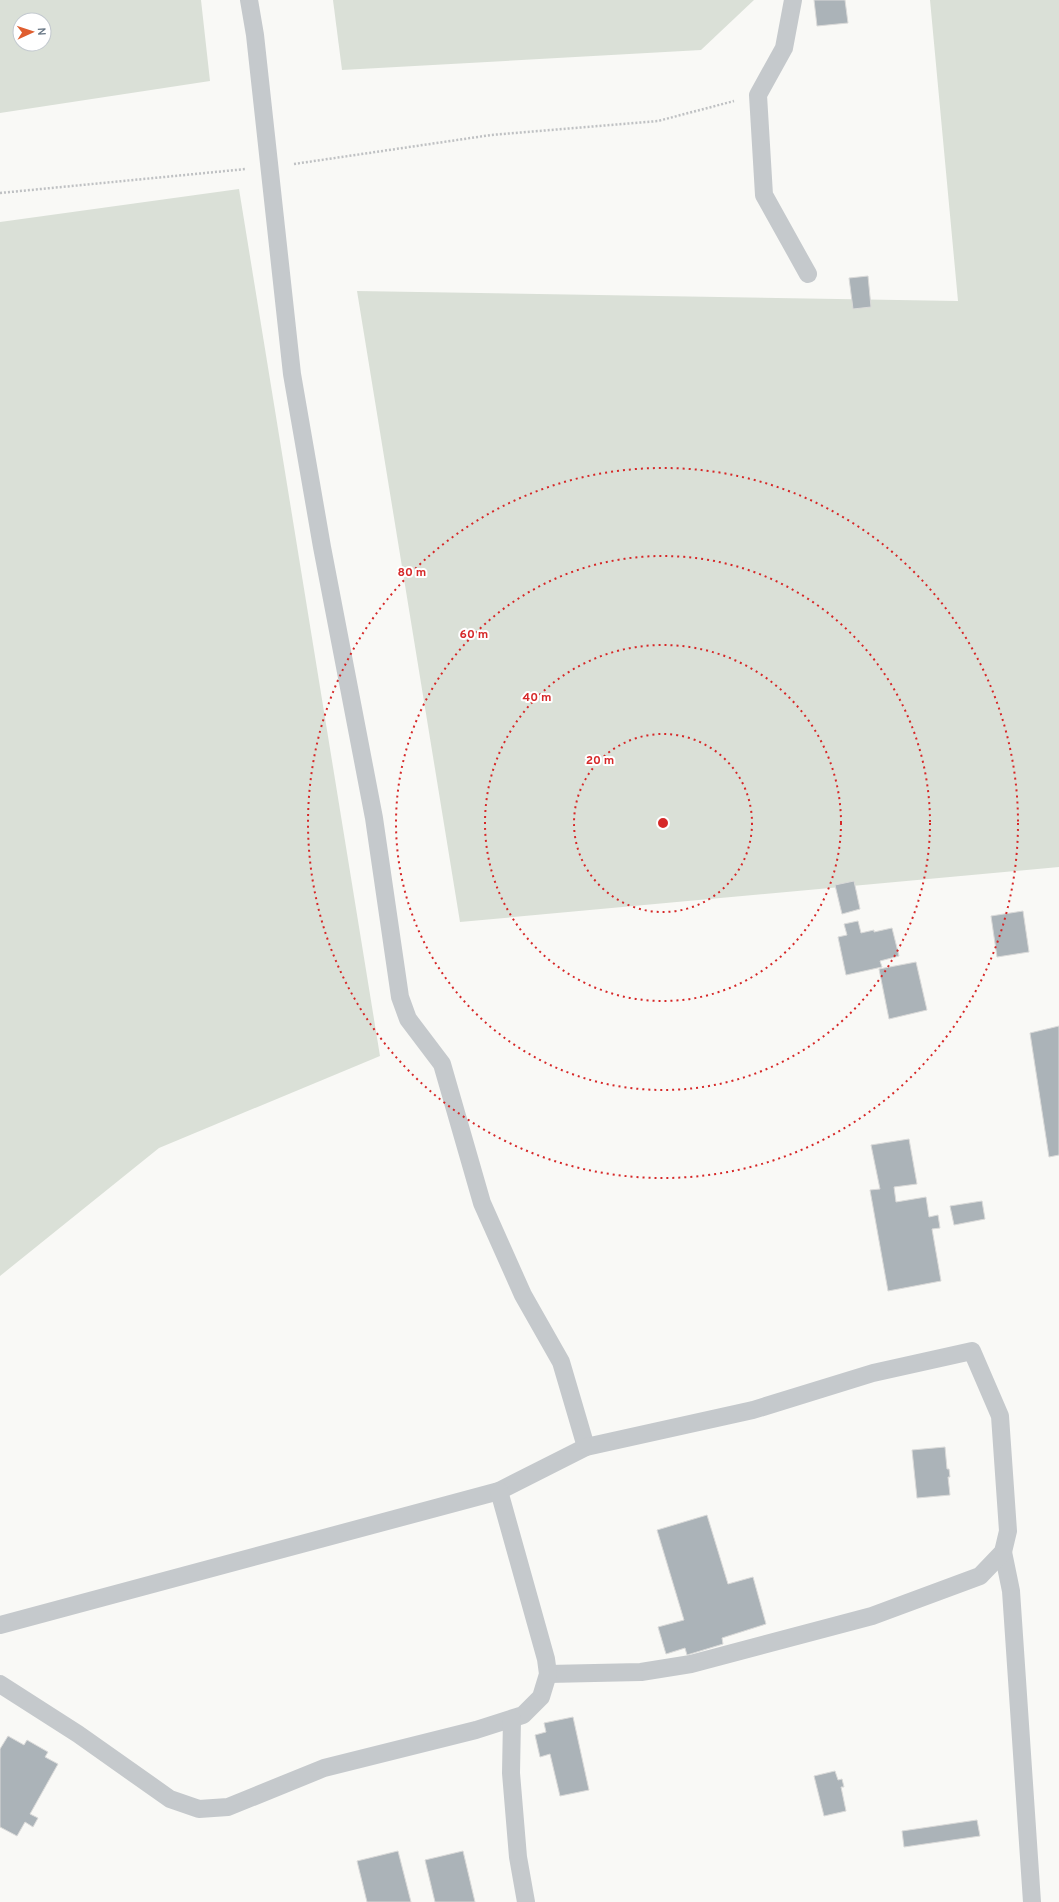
<svg xmlns="http://www.w3.org/2000/svg" width="1059" height="1902" font-family="Overpass,sans-serif">
<style>
.green{fill:#dae0d7;fill-rule:evenodd}
.building{fill:#abb3b8;stroke:#dadad9}
.lines{fill:none;stroke-linecap:round;stroke-linejoin:round}
.path{stroke:#bfc1c3;stroke-width:2.5;stroke-dasharray:2 2;stroke-linecap:butt}
.service{stroke:#c5c9cc;stroke-width:18}
.ring{fill:none;stroke:#d62828;stroke-width:2;stroke-dasharray:2 4}
.centre{fill:#d62828;stroke:#fff;stroke-width:2}
.ring-label{font-size:12px;text-anchor:middle;font-weight:bold;fill:#d62828;stroke:#fff;stroke-width:4;stroke-linejoin:round;paint-order:stroke}
</style>
<rect width="100%" height="100%" fill="#f9f9f6"/>
<g class="green">
<path d="M0,0H201L210,81L0,113ZM20,20H44V44H20Z"/>
<path d="M333,0H754L701,50L342,70Z"/>
<path d="M930,0H1059V867L460,922L357,291L958,301Z"/>
<path d="M239,189L380,1056L159,1148L0,1276V222Z"/>
</g>
<g class="building">
<path d="M814,0H845L848,23L817,26Z"/>
<path d="M868,276L871,307L853,309L849,278Z"/>
<path d="M854,881L860,909L842,914L835,885Z"/>
<path d="M1023,911L1029,952L997,957L991,916Z"/>
<path d="M858,921L861,933L874,930V932L892,928L899,956L880,961L882,967L846,975L838,937L847,935L844,924Z"/>
<path d="M916,962L927,1010L889,1019L879,969Z"/>
<path d="M1059,1026V1155L1049,1157L1030,1033Z"/>
<path d="M909,1139L917,1184L894,1187L896,1202L926,1197L929,1217L938,1215L940,1228L932,1229L941,1281L888,1291L870,1190L880,1189L871,1145Z"/>
<path d="M982,1201L985,1219L954,1225L950,1206Z"/>
<path d="M945,1447L947,1469H949L950,1477H948L950,1495L917,1498L912,1450Z"/>
<path d="M707,1515L728,1584L753,1577L766,1624L722,1638L723,1644L687,1655L685,1648L666,1654L658,1627L684,1620L657,1530Z"/>
<path d="M573,1717L589,1790L560,1796L550,1754L540,1757L535,1735L546,1732L544,1723Z"/>
<path d="M8,1736L24,1745L27,1740L48,1752L45,1757L58,1764L30,1814L38,1818L33,1827L25,1822L17,1836L0,1827V1749Z"/>
<path d="M835,1771L838,1780L842,1779L844,1787H841L846,1811L824,1816L814,1776Z"/>
<path d="M977,1820L980,1836L904,1847L902,1831Z"/>
<path d="M398,1851L411,1902H367L357,1861Z"/>
<path d="M463,1851L475,1902H435L425,1860Z"/>
</g>
<g class="lines">
<g class="path">
<path d="M294,164L491,135L658,121L734,101"/>
<path d="M0,193L246,169"/>
</g>
<g class="service">
<path d="M249,0L255,35L292,374L322,547L374,818L400,997L408,1019L442,1064L482,1203L523,1295L561,1362L586,1447"/>
<path d="M793,0L784,48L758,95L764,195L808,274"/>
<path d="M1003,1552L1011,1591L1032,1902"/>
<path d="M0,1625L499,1491L586,1447L753,1410L873,1373L972,1351L1000,1416L1008,1531L1003,1552L980,1576L872,1616L691,1664L641,1672L548,1674"/>
<path d="M0,1684L78,1734L170,1799L199,1809L228,1807L324,1768L476,1730L523,1715L541,1697L548,1674L546,1659L499,1491"/>
<path d="M512,1719L511,1773L518,1857L526,1902"/>
</g>
</g>
<g class="ring">
<circle cx="663" cy="823" r="89"/>
<circle cx="663" cy="823" r="178"/>
<circle cx="663" cy="823" r="267"/>
<circle cx="663" cy="823" r="355"/>
</g>
<circle cx="663" cy="823" r="6" class="centre"/>
<g class="ring-label">
<text x="412" y="576">80 m</text>
<text x="474" y="638">60 m</text>
<text x="537" y="701">40 m</text>
<text x="600" y="764">20 m</text>
</g>
<g transform="translate(32 32) rotate(87)"><circle r="19" fill="#ffffff" stroke="#c3c9cf"/>
<path d="M0-3L7 15L0 10L-7 15Z" fill="#df5e30"/>
<text y="-6" font-size="11" font-weight="bold" text-anchor="middle" fill="#697886">N</text>
</g>
</svg>
